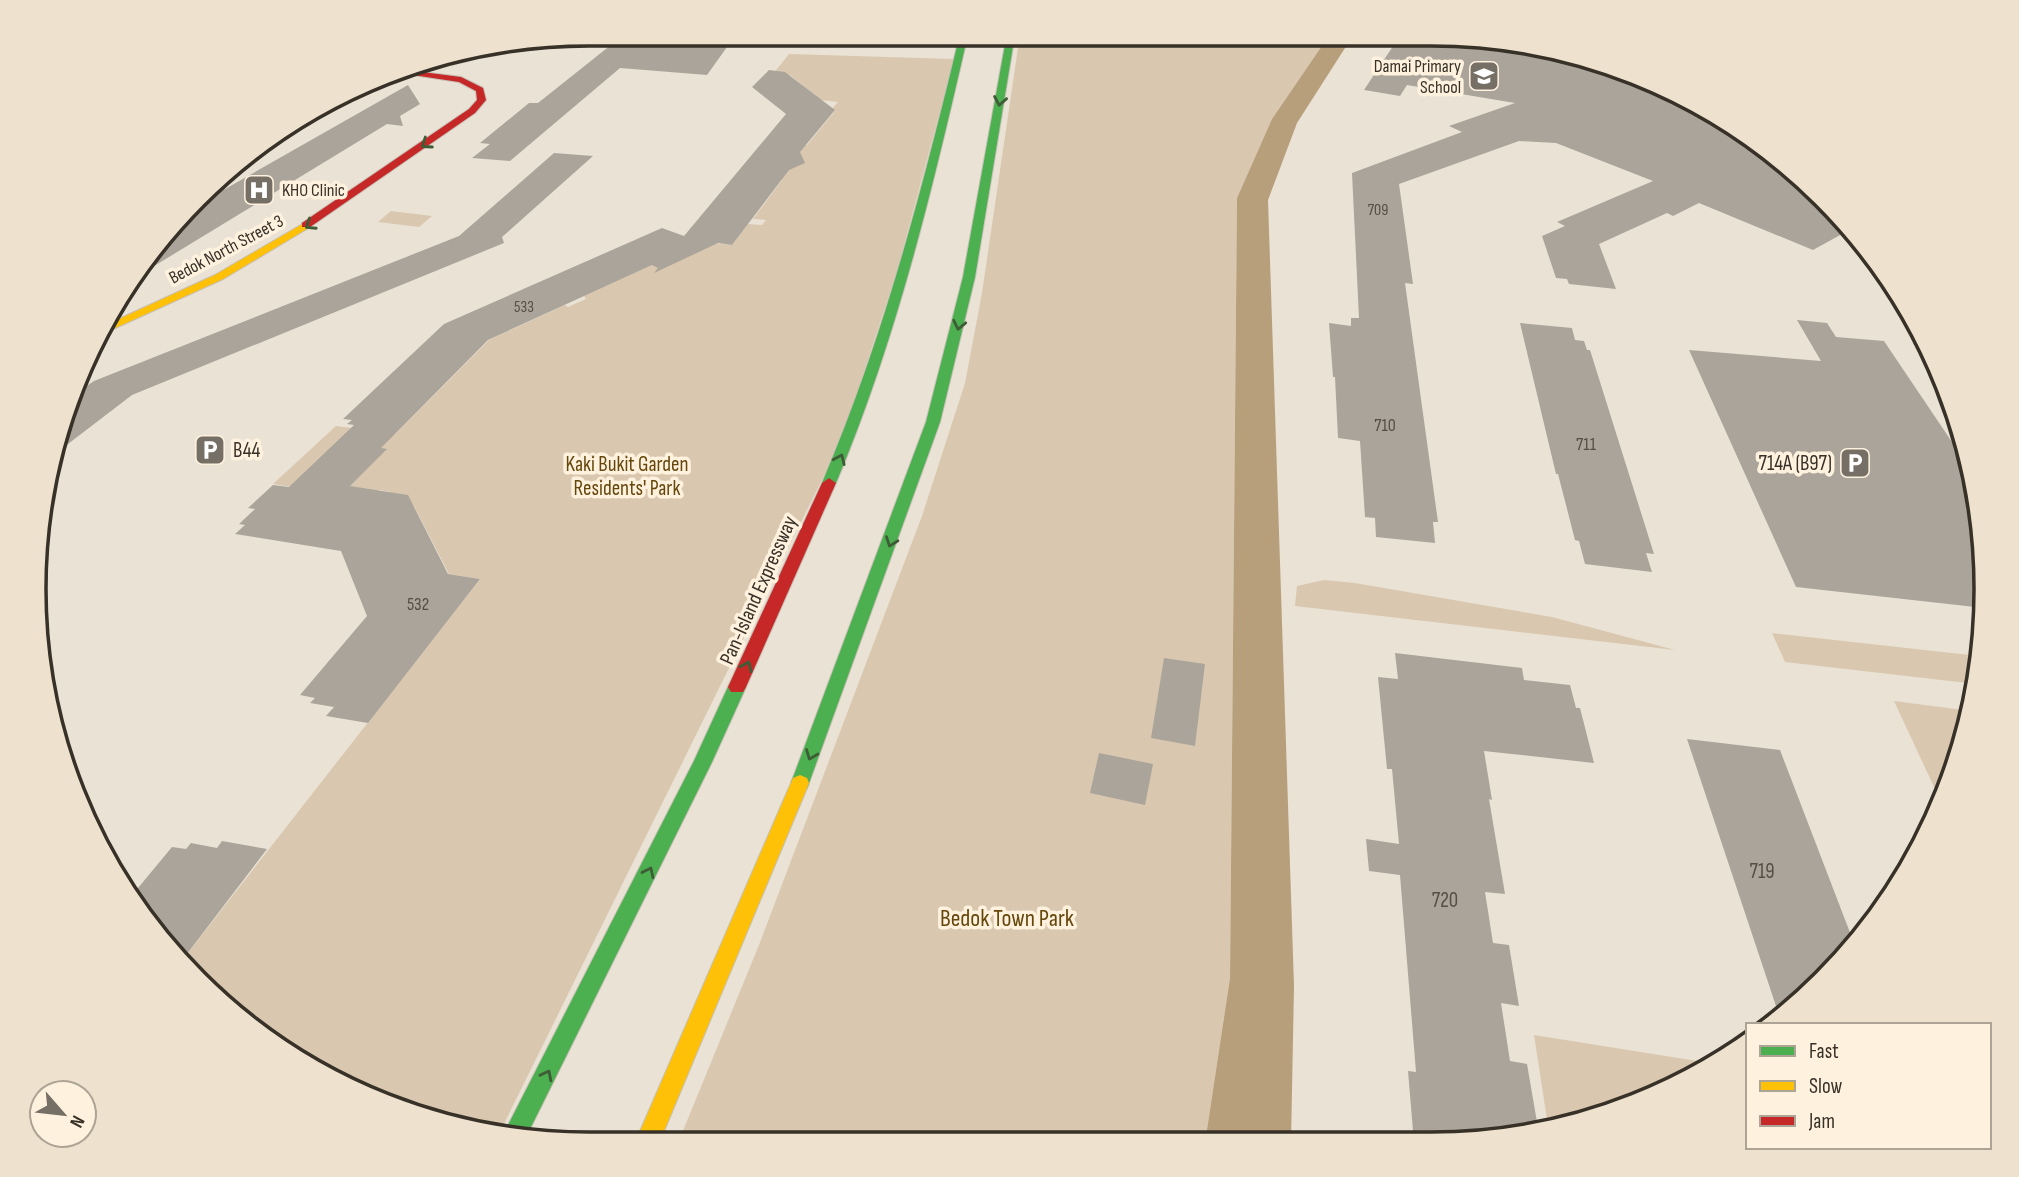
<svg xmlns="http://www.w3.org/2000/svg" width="2019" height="1177" font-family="'Sofia Sans Condensed',sans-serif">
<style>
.green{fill:#d9c8af}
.water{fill:#b79f7b}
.building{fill:#aaa49a}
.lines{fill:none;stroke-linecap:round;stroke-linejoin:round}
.fast-casing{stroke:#c5bfb4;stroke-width:2}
.slow-casing{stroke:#c5bfb4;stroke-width:2}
.jam-casing{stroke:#c5bfb4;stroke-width:2}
.fast{fill:#4caf50;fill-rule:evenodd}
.slow{fill:#ffc107;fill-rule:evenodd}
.jam{fill:#c62828;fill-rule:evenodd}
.oneway{stroke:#3e5d36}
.labels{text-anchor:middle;stroke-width:7;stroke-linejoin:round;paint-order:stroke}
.far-number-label{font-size:16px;fill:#544e44}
.far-poi-label{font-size:18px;fill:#373128;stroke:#fef1de;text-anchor:end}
.far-street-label{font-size:18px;fill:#373128;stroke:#fef1de}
.number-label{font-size:18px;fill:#544e44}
.poi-label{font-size:21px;fill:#373128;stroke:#fef1de;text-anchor:start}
.park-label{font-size:21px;fill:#66470b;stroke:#fef1de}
.street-label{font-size:21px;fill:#373128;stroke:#fef1de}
.near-number-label{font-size:21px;fill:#544e44}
.near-park-label{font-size:24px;fill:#66470b;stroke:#fef1de}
.rim{fill:none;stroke:#373128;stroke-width:3.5}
</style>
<rect width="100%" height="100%" fill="#eae2d5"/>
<g class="green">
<path d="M1020,34H1330L1272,119L1237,198L1230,978L1205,1143H678L759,945L922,516L965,383L982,293Z"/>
<path d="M789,54L954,59L897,271L842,439L500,1132L410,1114L280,1050L180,963L480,579L449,574L414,506L384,501L391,492L379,490L370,499L273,484L336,426L395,434L489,340L565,305L568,307L586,299L584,296L702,242L732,245L748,224L762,225L766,220L753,219L782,180L737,176L765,141L807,145L835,111L831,110L838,102L821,100L790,75L773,74Z"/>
<path d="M391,211L432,216L419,227L378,222Z"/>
<path d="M1324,580L1355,583L1552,617L1675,650L1295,606L1297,586Z"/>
<path d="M1772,633L1979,656L1976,684L1785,662Z"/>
<path d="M1894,701L1971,711L1942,804Z"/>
<path d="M1534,1035L1716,1064L1609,1114L1548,1126Z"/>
</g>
<path class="water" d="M1330,34H1354L1297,123L1268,200L1294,986L1291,1143H1205L1230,978L1237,198L1272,119Z"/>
<g class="building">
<path d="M626,33H716L713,37L732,40L707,75L620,68L510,161L472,158L490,144L480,143L529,103H538Z"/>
<path d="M1401,34H1467L1609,63L1739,127L1823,196L1851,229L1813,250L1699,203L1673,216L1667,213L1599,244L1616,289L1569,284L1567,279L1556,278L1542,236L1565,226L1557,222L1653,181L1556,143L1519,141L1399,184L1413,284L1405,283L1438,522H1433L1435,543L1376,537L1375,518L1365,517L1360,441L1338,438L1335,377H1333L1329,323L1351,326V318H1359L1352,173L1462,132L1449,126L1515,103L1407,85L1400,96L1364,90Z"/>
<path d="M769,70L785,72L835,110L800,152L805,163L789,170L732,245L718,243L654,273L658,268L652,265L488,340L381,448L387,449L350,486L408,495L448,574L480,579L368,723L326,716L334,707L310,703L315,698L300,695L367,616L341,551L235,534L245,525L239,524L255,509L248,508L273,485L289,487L354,425L347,424L352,420L343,419L444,324L662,228L684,236L786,114L752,87Z"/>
<path d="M408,85L420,104L400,116L403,126L387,124L146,271L141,265L197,205Z"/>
<path d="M554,153L593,156L502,237L504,243L132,395L51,457L52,444L75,394L94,381L459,236Z"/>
<path d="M1797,320L1827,323L1836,337L1884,341L1954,445L1965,446L1975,480L1986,588L1984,608L1796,587L1689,350L1821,361Z"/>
<path d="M1520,323L1572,328L1575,340L1584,341L1587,350H1590L1654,554L1646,553L1652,572L1585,564L1579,541L1575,540L1558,474H1556Z"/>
<path d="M1395,653L1522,668L1524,680L1570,685L1576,708H1580L1594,763L1484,751L1492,800L1489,799L1505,894L1485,892L1493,943L1509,945L1519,1006L1501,1003L1510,1061L1527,1064L1538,1128L1467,1143H1414L1408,1071L1416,1072L1400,875L1369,871L1366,839L1399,844L1392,769H1387L1378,677L1398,679Z"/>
<path d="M1164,658L1205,664L1195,746L1151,738Z"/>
<path d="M1687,739L1780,750L1854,943L1823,981L1779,1015Z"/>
<path d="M1099,753L1153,764L1145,805L1090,793Z"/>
<path d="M222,841L267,849L180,963L171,954L133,894L172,847L186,849L191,843L217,848Z"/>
</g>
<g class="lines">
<g class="fast-casing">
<g id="fast">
<path d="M960,34H968C933,187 897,338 836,483L829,488L824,486L822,483C884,338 923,187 960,34Z"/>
<path d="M1007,34H1015L975,277L940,422L809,783L807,788L800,791L793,788L791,783L926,422L963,277Z"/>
<path d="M737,680L743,682L746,687L712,762L526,1137L504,1133L694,761L728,687L731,682Z"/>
</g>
</g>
<g class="slow-casing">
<g id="slow">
<path d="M306,222L310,223V227L223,279L102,334L106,325L215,275Z"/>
<path d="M800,775L807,778L809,783L659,1143H635L791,783L793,778Z"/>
</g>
</g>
<g class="jam-casing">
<g id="jam">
<path d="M399,69L461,77L483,88L486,100L475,113L310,227H302V223L469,109L477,100L476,91L459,82L393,72Z"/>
<path d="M829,478L836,483L746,687L743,692H731L728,687L822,483Z"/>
</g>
</g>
<use href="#fast" class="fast"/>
<use href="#slow" class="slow"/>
<use href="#jam" class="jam"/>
</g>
<defs><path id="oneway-chevron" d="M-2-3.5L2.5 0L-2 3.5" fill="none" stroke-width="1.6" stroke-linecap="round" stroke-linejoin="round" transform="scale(1.75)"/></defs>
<g class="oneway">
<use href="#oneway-chevron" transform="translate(1000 101) rotate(100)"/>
<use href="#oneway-chevron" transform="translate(426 144) rotate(145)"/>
<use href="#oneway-chevron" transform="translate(310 225) rotate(147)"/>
<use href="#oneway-chevron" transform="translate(959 325) rotate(102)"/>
<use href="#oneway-chevron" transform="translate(840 459) rotate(-66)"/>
<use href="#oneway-chevron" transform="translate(891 542) rotate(110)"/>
<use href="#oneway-chevron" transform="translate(747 666) rotate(-66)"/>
<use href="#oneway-chevron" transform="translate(811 755) rotate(111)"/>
<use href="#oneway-chevron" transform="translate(649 872) rotate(-64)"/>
<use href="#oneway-chevron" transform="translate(547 1075) rotate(-63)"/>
</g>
<defs>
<g id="school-square" transform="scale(1.575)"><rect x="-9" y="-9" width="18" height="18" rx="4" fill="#766f65" stroke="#fef1de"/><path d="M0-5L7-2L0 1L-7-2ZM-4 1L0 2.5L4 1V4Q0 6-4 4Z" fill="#fff"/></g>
<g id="hospital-square" transform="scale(1.575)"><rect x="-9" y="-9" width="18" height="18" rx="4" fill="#766f65" stroke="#fef1de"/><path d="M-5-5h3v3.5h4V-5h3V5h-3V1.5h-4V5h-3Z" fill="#fff"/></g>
<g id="parking-square" transform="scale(1.575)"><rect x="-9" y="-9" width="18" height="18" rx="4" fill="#766f65" stroke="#fef1de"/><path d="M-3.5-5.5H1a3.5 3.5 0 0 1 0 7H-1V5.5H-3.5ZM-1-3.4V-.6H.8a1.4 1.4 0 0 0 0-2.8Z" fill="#fff"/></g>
</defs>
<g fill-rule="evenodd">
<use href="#school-square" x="1484" y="76"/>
<use href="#hospital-square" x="259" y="190"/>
<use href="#parking-square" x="210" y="450"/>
<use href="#parking-square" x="1855" y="463"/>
</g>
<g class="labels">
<g class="far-number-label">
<text x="1378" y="215">709</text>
<text x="524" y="312">533</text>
</g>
<g class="far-poi-label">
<text x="1461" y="72">Damai Primary<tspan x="1461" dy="21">School</tspan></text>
<text x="282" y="196" text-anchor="start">KHO Clinic</text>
</g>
<g class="far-street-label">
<text transform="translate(226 249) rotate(-28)" y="6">Bedok North Street 3</text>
</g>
<g class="number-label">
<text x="1385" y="431">710</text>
<text x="1586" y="450">711</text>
<text x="418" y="610">532</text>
</g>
<g class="poi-label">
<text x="233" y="457">B44</text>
<text x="1832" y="470" text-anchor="end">714A (B97)</text>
</g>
<g class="park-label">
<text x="627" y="471">Kaki Bukit Garden<tspan x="627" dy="24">Residents' Park</tspan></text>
</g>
<g class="street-label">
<text transform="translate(758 590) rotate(-66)" y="7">Pan-Island Expressway</text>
</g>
<g class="near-number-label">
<text x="1762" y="878">719</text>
<text x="1445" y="907">720</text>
</g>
<g class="near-park-label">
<text x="1007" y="926">Bedok Town Park</text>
</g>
</g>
<path d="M0 0H2019V1177H0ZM589 46H1431A543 543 0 0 1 1974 589V589A543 543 0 0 1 1431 1132H589A543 543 0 0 1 46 589V589A543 543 0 0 1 589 46Z" fill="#eee2cf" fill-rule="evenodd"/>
<path class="rim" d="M589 46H1431A543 543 0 0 1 1974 589V589A543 543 0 0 1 1431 1132H589A543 543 0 0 1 46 589V589A543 543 0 0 1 589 46Z"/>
<rect x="1746" y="1023" width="245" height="126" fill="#fef1de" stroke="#aea495" stroke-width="2"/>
<rect x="1760" y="1046" width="35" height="10" fill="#4caf50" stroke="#aea495" stroke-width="2"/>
<text x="1809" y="1058" font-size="21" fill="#373128">Fast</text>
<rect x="1760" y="1081" width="35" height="10" fill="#ffc107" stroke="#aea495" stroke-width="2"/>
<text x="1809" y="1093" font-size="21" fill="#373128">Slow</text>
<rect x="1760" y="1116" width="35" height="10" fill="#c62828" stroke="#aea495" stroke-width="2"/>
<text x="1809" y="1128" font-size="21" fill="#373128">Jam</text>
<g transform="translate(63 1114) rotate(118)"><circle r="33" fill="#fef1de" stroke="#aea495" stroke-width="2"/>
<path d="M0-5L12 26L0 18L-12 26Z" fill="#766f65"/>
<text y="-10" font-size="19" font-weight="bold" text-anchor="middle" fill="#373128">N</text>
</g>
</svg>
